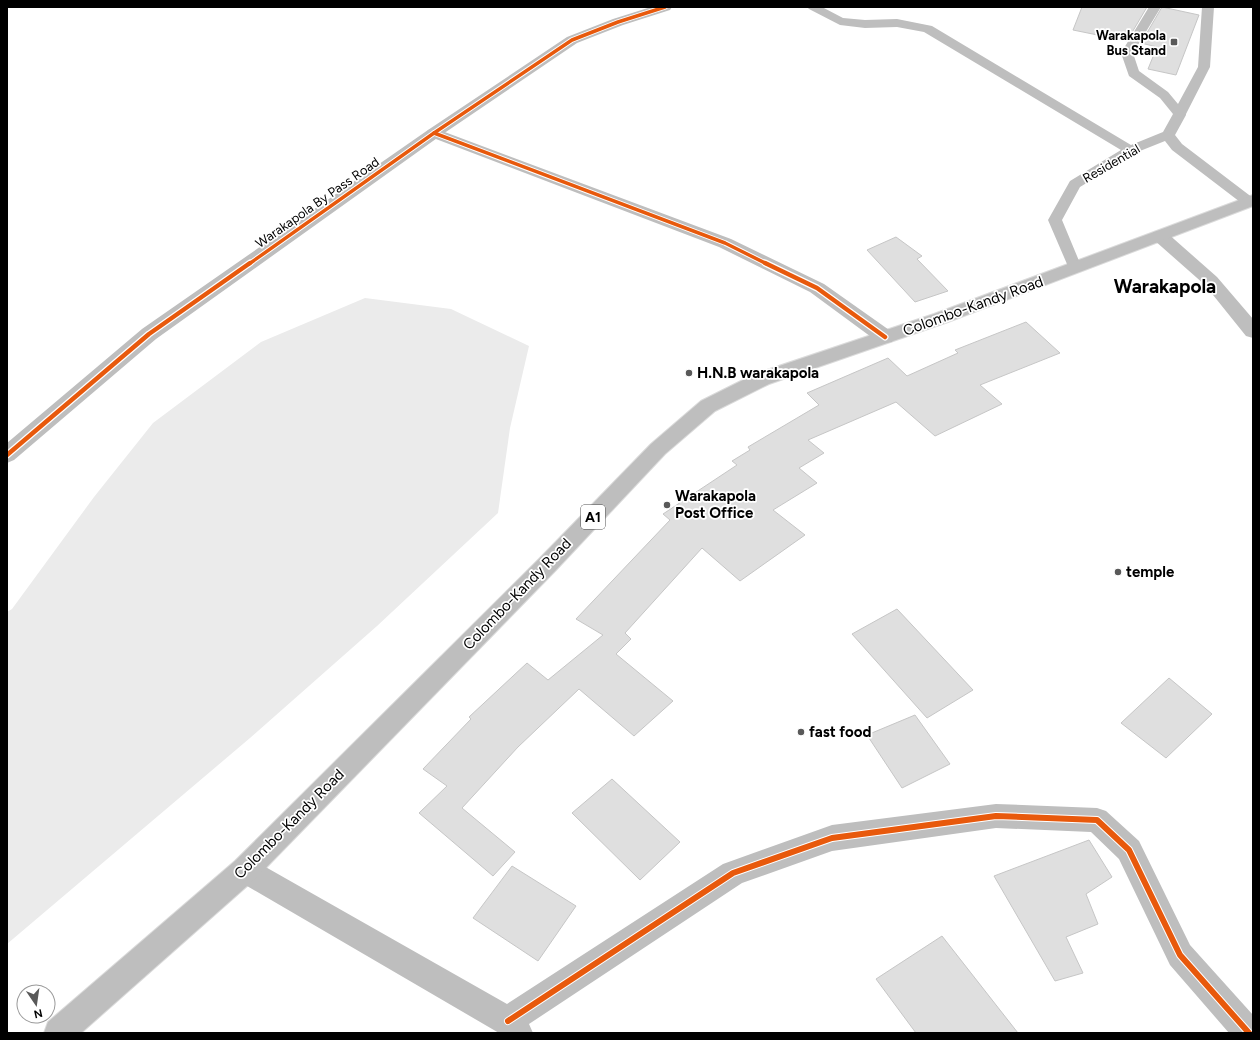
<svg xmlns="http://www.w3.org/2000/svg" width="1260" height="1040" font-family="Figtree,sans-serif">
<style>
.green{fill:#ebebeb}
.building{fill:#dfdfdf;stroke:#c6c6c6}
.lines{fill:none;stroke-linecap:round;stroke-linejoin:round}
.trunk-casing{stroke:#dbdbdb;stroke-width:2}
.service{fill:#bebebe;fill-rule:evenodd}
.minor{fill:#bebebe;fill-rule:evenodd}
.tertiary{fill:#bebebe;fill-rule:evenodd}
.trunk{fill:#bebebe;fill-rule:evenodd}
.cycleway-far2-casing{stroke:#fff;stroke-width:5.5}
.cycleway-far1-casing{stroke:#fff;stroke-width:7}
.cycleway-casing{stroke:#fff;stroke-width:8}
.cycleway-far2{stroke:#e8590c;stroke-width:3.5}
.cycleway-far1{stroke:#e8590c;stroke-width:4.5}
.cycleway{stroke:#e8590c;stroke-width:6}
.poi-dot{fill:#595959;stroke:#fff;stroke-width:1.5}
.labels{text-anchor:middle;stroke-width:3.5;stroke-linejoin:round;paint-order:stroke}
.far-poi-label{font-size:13px;font-weight:bold;fill:#000;stroke:#fff;text-anchor:end}
.far-street-label{font-size:13px;fill:#000;stroke:#fff}
.shield{fill:#fff;stroke:#4c4c4c;stroke-width:1}
.shield-label{font-size:14px;font-weight:bold;fill:#000}
.street-label{font-size:15px;fill:#000;stroke:#fff}
.poi-label{font-size:15px;font-weight:bold;fill:#000;stroke:#fff;text-anchor:start}
.district-label{font-size:19px;font-weight:bold;fill:#000;stroke:#fff}
</style>
<rect width="100%" height="100%" fill="#fff"/>
<path class="green" d="M365,298L451,309L529,346L510,428L498,513L377,626L250,738L7,944V612L12,609L94,497L153,423L261,342Z"/>
<g class="building">
<path d="M1082,7H1147L1127,41L1073,30Z"/>
<path d="M1162,7L1199,15L1176,75L1148,69L1157,47L1141,43Z"/>
<path d="M896,237L922,256L917,259L948,291L915,302L867,250Z"/>
<path d="M1026,322L1060,353L980,385L1002,404L935,436L896,402L808,440L824,453L799,468L817,483L773,510L805,535L740,581L702,548L625,633L631,639L616,654L673,701L634,736L579,689L518,747L462,808L515,852L493,876L419,813L447,786L423,769L471,719L469,717L527,663L548,680L603,635L576,619L670,520L663,514L737,465L732,461L750,450L748,447L819,405L807,393L888,358L907,376L958,353L955,350Z"/>
<path d="M897,609L973,690L927,718L852,634Z"/>
<path d="M1169,678L1212,714L1166,758L1121,723Z"/>
<path d="M915,715L950,764L902,788L867,735Z"/>
<path d="M612,779L680,842L640,880L572,813Z"/>
<path d="M1089,840L1112,877L1086,894L1098,924L1066,937L1083,973L1055,981L994,876Z"/>
<path d="M512,866L576,906L538,961L473,918Z"/>
<path d="M942,936L1018,1033H916L876,979Z"/>
</g>
<g class="lines">
<g class="trunk-casing">
<path id="trunk" d="M1253,195V206L948,322L769,384L715,411L665,454L556,570L255,879L81,1033H44L48,1022L235,861L540,558L651,444L701,401L755,374L934,314Z"/>
</g>
<path class="service" d="M807,7H822L843,18L865,20L897,19L932,26L1131,145L1163,132L1173,114L1160,98L1129,76L1121,53L1149,7H1161L1133,53L1139,71L1168,92L1178,104L1198,67L1202,7H1214L1210,67L1186,114V115L1175,135L1182,144L1253,198V205H1244L1172,150L1165,141L1135,153L1080,187L1062,220L1082,268L1080,271L1075,273L1070,271L1048,220L1070,181L1121,150L924,32L897,27L865,28L840,25L809,9Z"/>
<g class="minor">
<path d="M434,128L731,239L824,284L892,332L895,337L892,342L885,343L878,342L810,292L719,247L428,136L426,133L428,130Z"/>
<path d="M1160,231L1166,232L1217,277L1253,319V338L1246,336L1205,285L1154,240L1151,236L1154,232Z"/>
<path d="M996,804L1097,808L1106,811L1139,841L1190,945L1253,1015V1033H1229L1170,965L1119,859L1091,832L996,828L832,851L742,883L529,1024L533,1033H499L235,879L231,870L235,861L245,857L255,861L507,1004L723,864L832,825Z"/>
</g>
<path class="tertiary" d="M651,7H672L670,10L623,25L577,43L440,136L156,339L14,460L7,463V443L142,329L428,130L567,37L613,19Z"/>
<use href="#trunk" class="trunk"/>
<g class="cycleway-far2-casing">
<g id="cycleway-far2">
<path d="M434,133L725,243L767,264"/>
<path d="M249,264L434,133L572,40L618,22L665,7"/>
</g>
</g>
<g class="cycleway-far1-casing">
<g id="cycleway-far1">
<path d="M765,263L817,288L885,337"/>
<path d="M7,455L149,334L250,263"/>
</g>
</g>
<g class="cycleway-casing">
<path id="cycleway" d="M508,1021L733,873L832,838L996,816L1097,820L1129,850L1180,955L1249,1033"/>
</g>
<use href="#cycleway-far2" class="cycleway-far2"/>
<use href="#cycleway-far1" class="cycleway-far1"/>
<use href="#cycleway" class="cycleway"/>
</g>
<g class="poi-dot">
<rect x="1170" y="38" width="8" height="8" rx="2"/>
<circle cx="689" cy="373" r="4"/>
<circle cx="667" cy="505" r="4"/>
<circle cx="1118" cy="572" r="4"/>
<circle cx="801" cy="732" r="4"/>
</g>
<g class="labels">
<g class="far-poi-label">
<text x="1166" y="40">Warakapola<tspan x="1166" dy="15">Bus Stand</tspan></text>
</g>
<g class="far-street-label">
<text transform="translate(1111 163) rotate(-30)" y="5">Residential</text>
<text transform="translate(317 202) rotate(-35)" y="5">Warakapola By Pass Road</text>
</g>
<rect class="shield" x="581" y="505" width="24" height="24" rx="3"/>
<g class="shield-label">
<text x="593" y="522">A1</text>
</g>
<g class="street-label">
<text transform="translate(973 306) rotate(-20)" y="5">Colombo-Kandy Road</text>
<text transform="translate(517 594) rotate(-46)" y="5">Colombo-Kandy Road</text>
<text transform="translate(289 824) rotate(-45)" y="5">Colombo-Kandy Road</text>
</g>
<g class="poi-label">
<text x="697" y="378">H.N.B warakapola</text>
<text x="675" y="501">Warakapola<tspan x="675" dy="17">Post Office</tspan></text>
<text x="1126" y="577">temple</text>
<text x="809" y="737">fast food</text>
</g>
<g class="district-label">
<text x="1165" y="293">Warakapola</text>
</g>
</g>
<rect width="1260" height="1040" fill="none" stroke="#000000" stroke-width="16"/>
<g transform="translate(36 1004) rotate(167)"><circle r="19" fill="#ffffff" stroke="#999999"/>
<path d="M0-3L7 15L0 10L-7 15Z" fill="#595959"/>
<text y="-6" font-size="11" font-weight="bold" text-anchor="middle" fill="#000000">N</text>
</g>
</svg>
